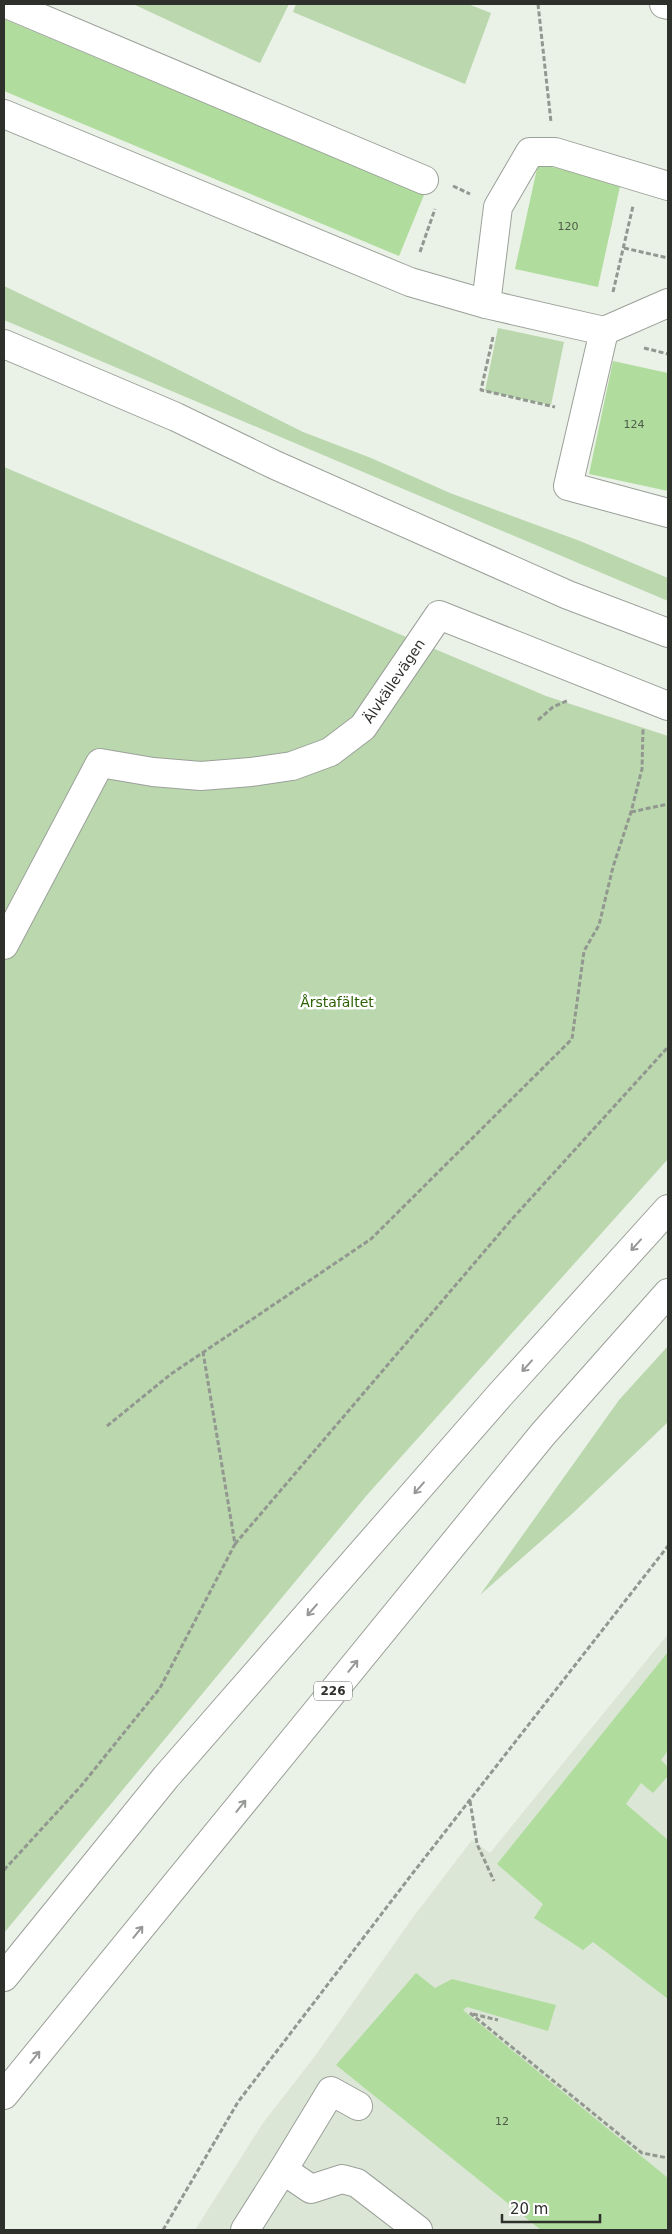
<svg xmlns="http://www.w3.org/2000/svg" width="672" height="2234" font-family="'DejaVu Sans',sans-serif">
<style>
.built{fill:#dbe6d6}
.green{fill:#bad7ae}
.building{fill:#b0dd9d}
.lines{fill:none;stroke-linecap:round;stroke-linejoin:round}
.minor-casing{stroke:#9ba199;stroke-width:30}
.highway-casing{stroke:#9ba199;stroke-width:30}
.path{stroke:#92978f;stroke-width:3;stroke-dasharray:5 2.5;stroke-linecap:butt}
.minor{stroke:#fff;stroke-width:28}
.highway{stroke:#fff;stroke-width:28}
.oneway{stroke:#969896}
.labels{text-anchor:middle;stroke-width:5;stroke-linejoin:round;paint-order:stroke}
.number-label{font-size:11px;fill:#4e5b48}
.shield{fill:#fff;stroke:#6d6e6b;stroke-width:1}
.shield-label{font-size:12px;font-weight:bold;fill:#2e302c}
.street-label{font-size:14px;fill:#2e302c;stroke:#fff}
.park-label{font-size:14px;fill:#2c6004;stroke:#fff}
</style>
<rect width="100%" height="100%" fill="#eaf1e7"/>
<path class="built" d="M668,1634V2230H195L263,2123L315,2056L414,1916L472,1840L490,1853Z"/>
<g class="green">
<path d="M133,4H289L260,63Z"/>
<path d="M296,4H468L491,13L465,84L293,12Z"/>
<path d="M4,286L163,362L303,432L371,458L450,493L580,541L668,578V601L4,320Z"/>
<path d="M498,328L564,342L551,405L485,391Z"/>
<path d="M4,467L546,696L668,736V1159L367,1495L4,1933Z"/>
<path d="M668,1346V1422L573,1513L480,1595L619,1400Z"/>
</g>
<g class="building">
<path d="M4,19L424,195L399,256L4,91Z"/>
<path d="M538,164L621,182L598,287L515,269Z"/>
<path d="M613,361L668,373V491L589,474Z"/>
<path d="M668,1652V1750L661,1760L668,1767V1776L653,1793L641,1783L626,1804L668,1840V1999L593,1942L583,1950L534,1918L543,1904L497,1864Z"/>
<path d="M416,1973L435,1988L452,1979L556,2005L548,2031L467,2007L463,2010L668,2178V2230H541L336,2065Z"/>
</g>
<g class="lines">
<g class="minor-casing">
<g id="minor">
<path d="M7,4L424,180"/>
<path d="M664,4L668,5"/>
<path d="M4,114L410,282L486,304"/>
<path d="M668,186L555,152H530L498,207L486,304L604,331L668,303"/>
<path d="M604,331L568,486L668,513"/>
<path d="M4,344L176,417L275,465L568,595L668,633"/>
<path d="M4,945L100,763L153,772L201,776L251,772L292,766L330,752L363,727L439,615L668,706"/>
<path d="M283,2170L331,2091L358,2106"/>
<path d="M245,2230L283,2170L311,2189L342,2179L357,2183L418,2230"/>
</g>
</g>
<g class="highway-casing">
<g id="highway">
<path d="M4,1977L166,1777L499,1396L668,1209"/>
<path d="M4,2095L543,1434L668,1293"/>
</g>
</g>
<g class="path">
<path d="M538,4L551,122"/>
<path d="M453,186L470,194"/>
<path d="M624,248L668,258"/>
<path d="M420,252L435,209"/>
<path d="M613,292L633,206"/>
<path d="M493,337L481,390L555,407"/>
<path d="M644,348L668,354"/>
<path d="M538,720L553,707L569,700"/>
<path d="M631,812L668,804"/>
<path d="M107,1426L171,1374L371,1239L572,1039L584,951L599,925L613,867L631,812L642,769L643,729"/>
<path d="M235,1544L512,1219L668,1047"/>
<path d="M470,1801L477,1844L494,1881"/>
<path d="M4,1870L81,1786L160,1688L235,1544L203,1352"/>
<path d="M470,2013L642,2153L668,2158"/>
<path d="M473,2014L498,2020"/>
<path d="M163,2230L238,2102L409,1878L668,1546"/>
</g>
<use href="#minor" class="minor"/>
<use href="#highway" class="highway"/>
</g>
<defs><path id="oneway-shaft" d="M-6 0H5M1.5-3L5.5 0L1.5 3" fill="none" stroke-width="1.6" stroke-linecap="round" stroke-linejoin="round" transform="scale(1.25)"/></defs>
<g class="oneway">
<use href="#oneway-shaft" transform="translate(636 1245) rotate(132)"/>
<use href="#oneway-shaft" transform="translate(527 1366) rotate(132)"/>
<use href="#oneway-shaft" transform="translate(419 1488) rotate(131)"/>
<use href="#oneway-shaft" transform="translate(312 1610) rotate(131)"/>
<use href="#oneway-shaft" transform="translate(353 1666) rotate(-51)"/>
<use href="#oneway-shaft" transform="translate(241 1806) rotate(-51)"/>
<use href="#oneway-shaft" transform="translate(138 1932) rotate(-51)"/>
<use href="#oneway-shaft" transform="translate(35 2057) rotate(-51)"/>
</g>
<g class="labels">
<g class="number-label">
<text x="568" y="230">120</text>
<text x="634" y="428">124</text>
<text x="502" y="2125">12</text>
</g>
<rect class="shield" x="314" y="1681.5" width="38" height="19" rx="4"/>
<g class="shield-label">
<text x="333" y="1695">226</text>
</g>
<g class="street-label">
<text transform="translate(394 681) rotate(-56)" y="5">Älvkällevägen</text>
</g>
<g class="park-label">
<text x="337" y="1007">Årstafältet</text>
</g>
</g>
<rect width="672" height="2234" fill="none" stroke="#2e302c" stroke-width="10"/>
<path d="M502 2214v8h98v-8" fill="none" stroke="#2e302c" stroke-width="2.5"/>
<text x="510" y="2214" font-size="15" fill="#2e302c" stroke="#ffffff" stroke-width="4" paint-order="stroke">20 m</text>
</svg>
